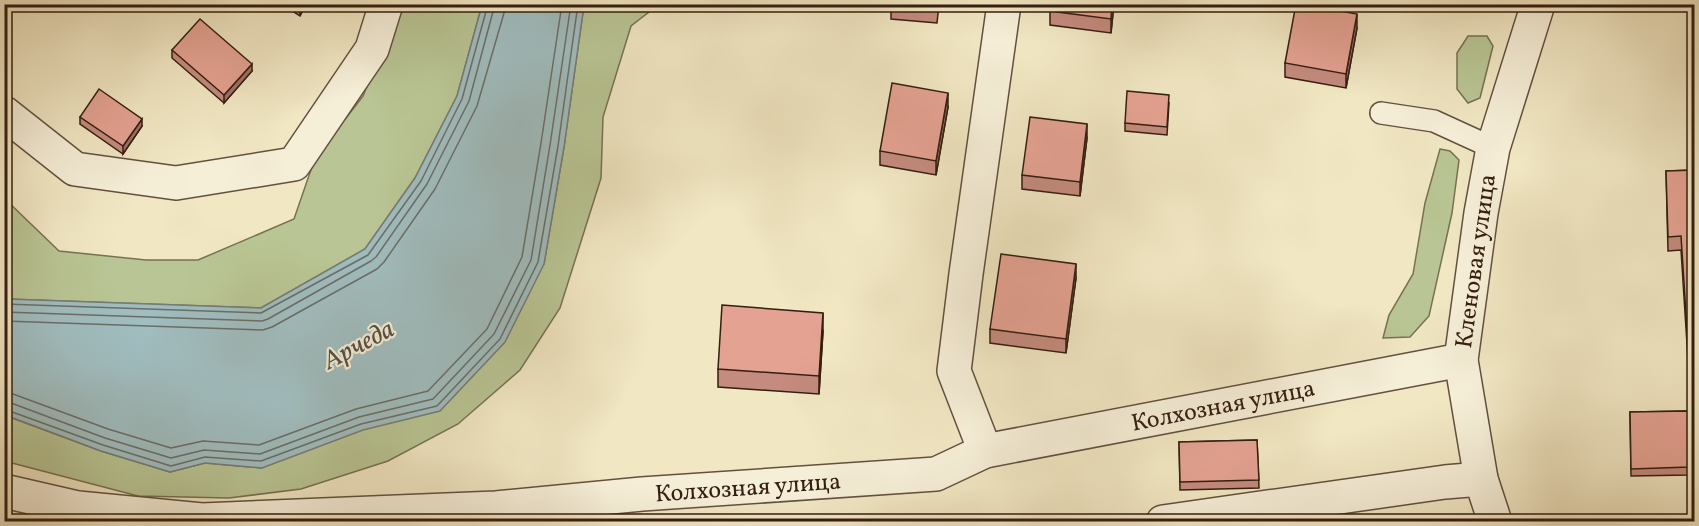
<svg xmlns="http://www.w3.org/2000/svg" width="1699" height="526" font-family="Vollkorn,serif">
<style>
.green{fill:#b9c594;stroke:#767252;stroke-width:1.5}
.water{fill:#a0bdbf;stroke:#757d79;stroke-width:1.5}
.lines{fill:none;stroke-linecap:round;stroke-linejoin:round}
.shore{stroke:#6a6e68;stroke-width:1.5}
.lane-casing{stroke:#63503e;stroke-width:24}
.street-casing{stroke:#63503e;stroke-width:36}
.lane{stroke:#f6efd8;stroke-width:21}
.street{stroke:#f6efd8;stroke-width:33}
.wall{fill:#c48b7e;stroke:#341e11;stroke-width:1.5}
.shaded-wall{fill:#a07166;stroke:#341e11;stroke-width:1.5}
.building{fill:#e4a292;stroke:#341e11;stroke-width:1.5}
.labels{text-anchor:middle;stroke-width:4.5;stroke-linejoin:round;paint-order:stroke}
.street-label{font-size:24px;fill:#341e11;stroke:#f6efd8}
.water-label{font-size:26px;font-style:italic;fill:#544e45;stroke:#f6efd8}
</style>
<rect width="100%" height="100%" fill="#f1e7c3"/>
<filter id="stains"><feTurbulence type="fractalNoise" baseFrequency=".00333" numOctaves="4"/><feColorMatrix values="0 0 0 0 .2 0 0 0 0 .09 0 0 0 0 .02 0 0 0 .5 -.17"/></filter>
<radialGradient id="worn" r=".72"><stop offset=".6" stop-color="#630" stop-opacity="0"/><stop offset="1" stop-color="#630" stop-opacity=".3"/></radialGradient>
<g class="green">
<path d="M400,5H482L457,96L415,178L365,249L261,308L7,299L4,296V198L59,251L146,260H198L294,219L315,158L363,96Z"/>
<path d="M584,5H658L631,26L603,117L601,178L560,308L520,370L458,424L388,461L301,489L229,498L138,496L12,463L5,460L4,415L101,451L170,472L205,463L262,468L544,264L564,147Z"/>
<path d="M1468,36H1487L1493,46L1480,98L1468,103L1457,89V53Z"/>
<path d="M1440,149L1450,151L1459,160L1452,213L1429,316L1410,337L1383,338L1389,315L1413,274L1425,203Z"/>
</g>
<path class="water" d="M482,5H584L564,147L544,264L505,342L440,411L363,430L262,468L205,463L170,472L101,451L5,415V296L7,299L261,308L365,249L415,178L457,96Z"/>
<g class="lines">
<g class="shore">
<path d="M4,304L261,313L368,255L421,181L462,99L488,4"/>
<path d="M4,312L262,321L268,319L371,261L376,257L427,184L469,101L495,4"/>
<path d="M4,321L263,330L272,327L377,269L384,262L435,189L477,106L504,13V4"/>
<path d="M4,393L13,394L108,429L171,448L203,441L259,445L356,409L428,391L487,329L522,257L541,143L562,4"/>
<path d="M4,402L11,403L105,438L171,458L204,450L260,454L359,417L433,399L494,334L531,260L550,145L571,4"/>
<path d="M4,409L103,445L171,466L205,457L261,461L361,424L437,406L500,339L538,262L558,146L578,4"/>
</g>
<g class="lane-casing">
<path id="lane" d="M1381,113L1434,121L1493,148"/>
</g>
<g class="street-casing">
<g id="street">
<path d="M4,113L75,169L176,183L294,164L372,49L386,4"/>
<path d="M985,451L954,371L966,274L1004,4"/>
<path d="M4,491L78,508L202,520L496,508L642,494L936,474L985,451L1461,360"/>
<path d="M1163,522L1445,482L1481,479"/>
<path d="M1495,522L1481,479L1461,360L1481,213L1493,148L1538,4"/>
</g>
</g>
<use href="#lane" class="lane"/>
<use href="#street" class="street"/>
</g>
<g class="wall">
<path d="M281,4H306L300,16Z"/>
<path d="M891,4H939L937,23L891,19Z"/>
<path d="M1114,4L1111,33L1050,25V11Z"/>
<path d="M1357,28L1346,88L1285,77V63Z"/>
<path d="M172,50L252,71L224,103L172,58Z"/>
<path d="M1169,103L1167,135L1125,131V123Z"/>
<path d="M948,107L936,175L880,165V151Z"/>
<path d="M80,117L142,126L123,154L80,124Z"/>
<path d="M1087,138L1080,196L1022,189V175Z"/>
<path d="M1695,170V391H1690L1681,250L1668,251L1666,171Z"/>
<path d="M1076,278L1066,353L990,343V329Z"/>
<path d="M823,331L819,394L718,387V369Z"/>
<path d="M1688,411L1689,475L1631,476L1630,412Z"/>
<path d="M1257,440L1259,488L1180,490L1179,442Z"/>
</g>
<g class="shaded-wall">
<path d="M302,4H306L300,16V8Z"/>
<path d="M1112,4H1114L1111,33V19Z"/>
<path d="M1357,14V28L1346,88V74Z"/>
<path d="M252,64V71L224,103V95Z"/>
<path d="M948,93V107L936,175V161Z"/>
<path d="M142,119V126L123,154V146Z"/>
<path d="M1087,124V138L1080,196V182Z"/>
<path d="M1076,264V278L1066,353V339Z"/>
<path d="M823,313V331L819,394V376Z"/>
</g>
<g class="building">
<path d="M294,4H302L300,8Z"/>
<path d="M891,4H937V9L891,6Z"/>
<path d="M1051,4H1112L1111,19L1050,11Z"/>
<path d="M1296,4H1301L1357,14L1346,74L1285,63Z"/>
<path d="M200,19L252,64L224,95L172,50Z"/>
<path d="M892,83L948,93L936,161L880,151Z"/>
<path d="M99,89L142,119L123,146L80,117Z"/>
<path d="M1127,91L1169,95L1167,127L1125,123Z"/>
<path d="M1030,117L1087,124L1080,182L1022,175Z"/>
<path d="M1695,170V377H1690L1681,236L1668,237L1666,171Z"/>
<path d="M1001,254L1076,264L1066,339L990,329Z"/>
<path d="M722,305L823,313L819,376L718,369Z"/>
<path d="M1688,411L1689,467L1631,469L1630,412Z"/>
<path d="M1257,440L1259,480L1180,482L1179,442Z"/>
</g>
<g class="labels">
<g class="street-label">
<text transform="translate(1475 261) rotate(-82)" y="8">Кленовая улица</text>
<text transform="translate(1223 405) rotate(-11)" y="8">Колхозная улица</text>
<text transform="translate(748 487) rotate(-4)" y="8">Колхозная улица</text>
</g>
<g class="water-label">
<text transform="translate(358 344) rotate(-28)" y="9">Арчеда</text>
</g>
</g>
<rect width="1699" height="526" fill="none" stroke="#f1e7c3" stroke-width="24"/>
<rect x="6" y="6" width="1687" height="514" fill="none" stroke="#341e11" stroke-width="3"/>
<rect x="12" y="12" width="1675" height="502" fill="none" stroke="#341e11" stroke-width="1.5"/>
<rect width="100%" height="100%" filter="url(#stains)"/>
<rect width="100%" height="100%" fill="url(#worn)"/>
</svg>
